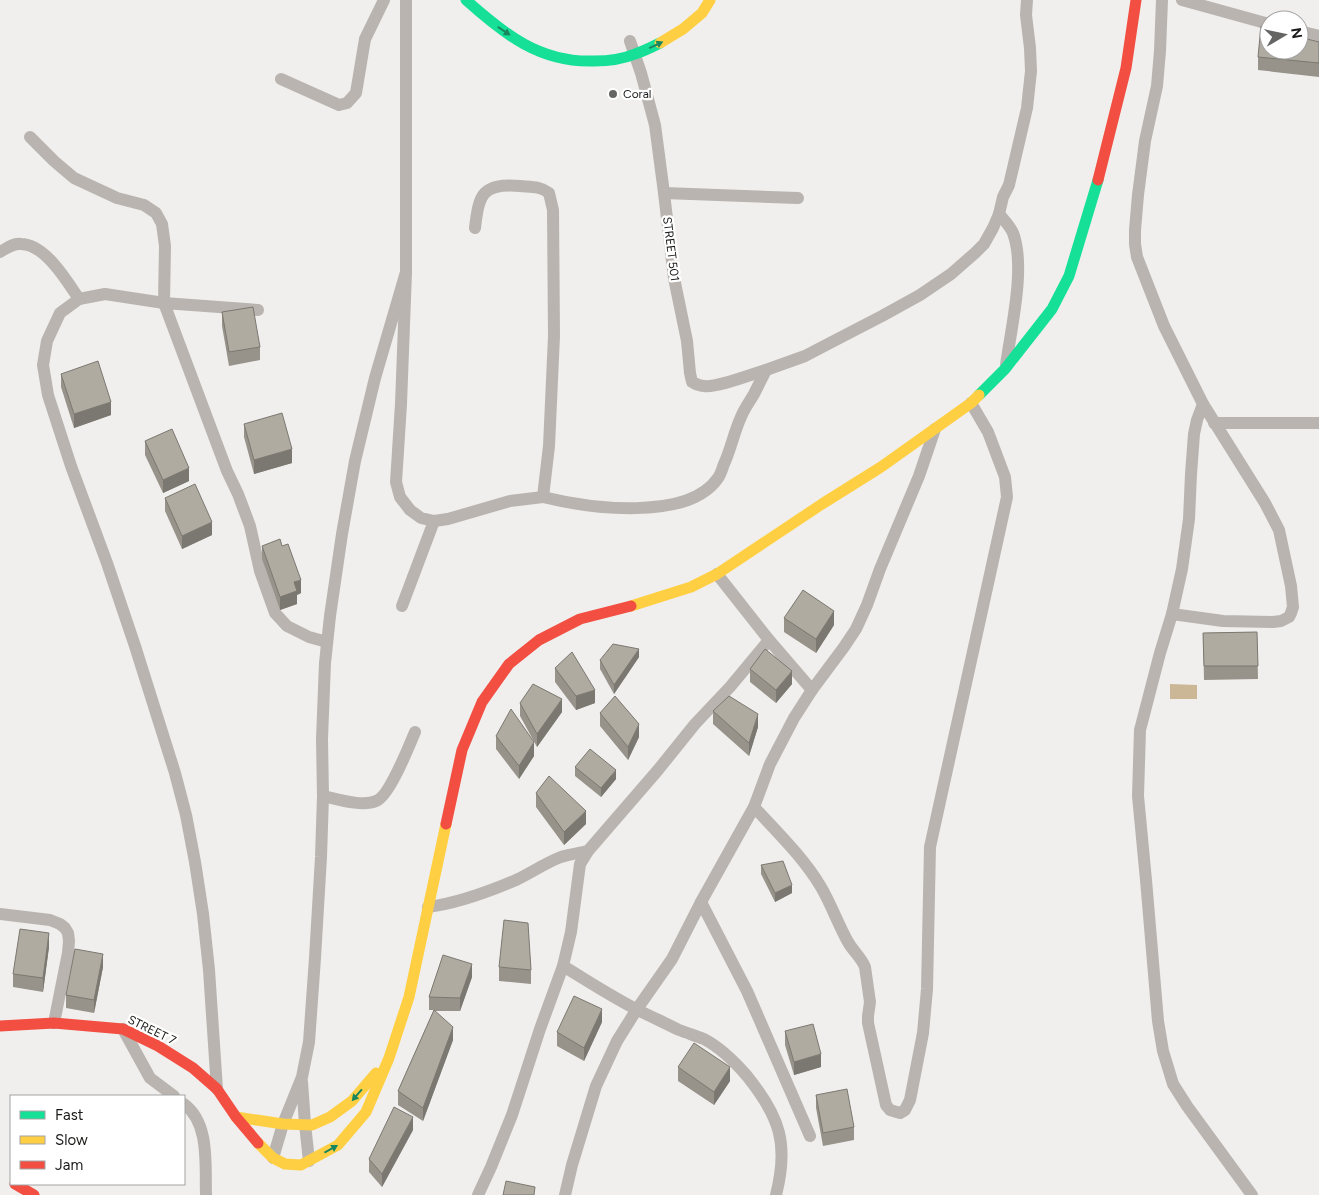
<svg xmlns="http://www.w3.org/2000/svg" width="1319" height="1195" font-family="Figtree,sans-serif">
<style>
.water{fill:#cbb796}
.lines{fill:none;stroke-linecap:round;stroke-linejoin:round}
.street{stroke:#b9b4af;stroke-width:12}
.fast{stroke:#16e098;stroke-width:11}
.slow{stroke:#ffcf43;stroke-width:11}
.jam{stroke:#f24e42;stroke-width:11}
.wall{fill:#97938a}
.shaded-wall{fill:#7b7871}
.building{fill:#b0aba1;stroke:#7b7871}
.oneway{fill:#18875f}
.poi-dot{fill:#656563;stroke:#fff;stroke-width:2}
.labels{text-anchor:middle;stroke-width:4.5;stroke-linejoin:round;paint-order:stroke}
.poi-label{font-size:12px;fill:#1a1a19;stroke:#fff;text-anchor:start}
.street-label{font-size:12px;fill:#1a1a19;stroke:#fff}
</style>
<rect width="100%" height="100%" fill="#f0efed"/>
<path class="water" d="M1170,684L1197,685V699H1170Z"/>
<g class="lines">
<g class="street">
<path d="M406,0V272L401,404L396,482L400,497L410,510L421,518L434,521L448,519L510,501L543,497"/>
<path d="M1162,0L1160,51L1157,86L1145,141L1138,195L1135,230V244L1137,257L1164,326L1203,404L1265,503L1279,530L1291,586L1293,607L1291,613L1289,617L1281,621L1273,622L1223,621L1172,614"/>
<path d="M1182,0L1269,24"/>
<path d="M1299,31L1319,36"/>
<path d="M630,41L641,73L655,125L664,193L674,278L687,341L690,373L692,382C696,384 699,386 704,386C717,388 752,374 766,370"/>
<path d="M281,79L339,105L347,103L356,93L365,39L384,0"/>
<path d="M30,137L54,161L74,178L117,198L144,205L156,213L162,224L165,246L164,303L105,294L79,299L60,313L47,341L43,365L48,395L71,466L107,563L135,646L175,773L186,815L195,862L203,914L209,970L217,1089"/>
<path d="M664,193L798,198"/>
<path d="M999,214C1003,219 1010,226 1013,233C1026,267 1011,328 1006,365"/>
<path d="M475,228C479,194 482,183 520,186C531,187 540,186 549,193L553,210L554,336L549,446L543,497C588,508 688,522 718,478C721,474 722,469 724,464C731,449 734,432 741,417C744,409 750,401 754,394C758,386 762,378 766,370L805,356L828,344L882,316L920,295L951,274L975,253L984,244L993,228L999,214L1003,197L1009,185L1027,108L1031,71L1030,48L1026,15L1027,0"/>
<path d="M0,252C7,248 13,243 21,244C45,244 67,281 79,299"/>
<path d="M258,310L164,303L227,471L238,494L250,526L260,571L275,613L287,626L309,637L327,642"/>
<path d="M1203,404L1197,420L1194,434L1191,474L1189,519L1182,569L1172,614L1160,653L1140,730L1138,796L1146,880L1158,1021L1163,1051L1173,1084L1187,1106L1252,1195"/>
<path d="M1214,423H1319"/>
<path d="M402,606L434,521"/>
<path d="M769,640L812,690"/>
<path d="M323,796C337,799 362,807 376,801C389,797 409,746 415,732"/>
<path d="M754,807C777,832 803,857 821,887C831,904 838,924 848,942C853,951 861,957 865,967L870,1002L868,1016V1023L886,1105L890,1110L900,1113L905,1110L910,1100L923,1033L927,989L930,847L1007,497L1005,477L988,432L971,403"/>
<path d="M701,902L747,991L810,1136"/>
<path d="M428,907C459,903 488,892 516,880C531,873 545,863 561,857C570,854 579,853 588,851"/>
<path d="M0,914L50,920L60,924L65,928L68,933L69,941L68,953L54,1023"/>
<path d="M563,966C588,981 612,997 638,1010C652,1017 665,1023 679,1030C687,1033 696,1036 704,1039C721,1048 735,1062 747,1076C780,1117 789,1144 776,1195"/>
<path d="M123,1029L150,1078L174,1096"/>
<path d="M302,1082L305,1124L309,1161"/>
<path d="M184,1104C210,1123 205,1165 206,1195"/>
<path d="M273,1158L283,1124L302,1077L309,1042L315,958L321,857L323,796L322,739L325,663L330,616L342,534L355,461L375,378L406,272"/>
<path d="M478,1195L491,1167L512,1115L540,1029L563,966L571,932L580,864L588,851L658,770L695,724L730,687L769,640L717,574"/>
<path d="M565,1195L572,1165L596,1086L617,1041L637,1009L672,959L701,902L754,807L770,764L794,718L812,690L844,647L856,629L867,605L880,569L919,476L935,429"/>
</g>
<g class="fast">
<path d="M466,0C504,34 540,63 594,61C608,61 623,59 635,54C644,51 652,47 660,43"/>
<path d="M979,395L1005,369L1052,309L1069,276L1098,180"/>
</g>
<g class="slow">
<path d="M660,43L683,29L702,13L710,0"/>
<path d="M631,606L691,587L717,574L822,504L881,467L971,403L979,395"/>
<path d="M236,1117L283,1124L312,1125L330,1117L352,1101L376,1073"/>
<path d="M258,1143L273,1158L285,1164L301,1165L338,1145L366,1112L389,1058L409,997L446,824"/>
</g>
<g class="jam">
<path d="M1098,180L1126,68L1136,0"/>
<path d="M446,824L462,750L482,702L509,664L539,640L580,619L631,606"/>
<path d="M0,1026L54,1023L123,1029L158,1046L193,1068L217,1089L236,1117L258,1143"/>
<path d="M15,1184L34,1195"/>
</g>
</g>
<g class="wall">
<path d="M1319,42V77L1258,70V57Z"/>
<path d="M222,312L260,347V360L229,366L222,326Z"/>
<path d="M61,374L111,415L74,428L61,387Z"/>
<path d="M244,424L292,463L254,474L244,437Z"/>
<path d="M145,441L189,481L163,493L145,455Z"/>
<path d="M165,498L212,535L182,549L165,511Z"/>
<path d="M262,546L301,593L297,595V604L280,610L262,559Z"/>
<path d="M784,618L834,625L816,653L784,632Z"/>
<path d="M1257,632L1258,679L1204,680L1203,633Z"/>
<path d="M639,657L614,694L600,669V660Z"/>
<path d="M555,668L595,703L576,710L555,682Z"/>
<path d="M750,669L792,684L776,703L750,682Z"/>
<path d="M520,703L562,712L537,747L520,716Z"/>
<path d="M713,711L758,727L749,756L713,724Z"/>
<path d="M600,713L639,737L628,760L600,726Z"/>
<path d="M496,736L534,756L519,779L496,749Z"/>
<path d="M575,767L616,779L601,797L575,776Z"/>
<path d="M536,793L586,824L564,845L536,807Z"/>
<path d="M761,865L792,893L775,902L761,874Z"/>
<path d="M49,947L43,992L13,987V974Z"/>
<path d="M103,967L94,1013L66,1008V995Z"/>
<path d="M499,967L531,970V984L499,981Z"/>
<path d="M472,977L460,1011H435L453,1040L423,1121L398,1105V1091L434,1010H429V997Z"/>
<path d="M602,1022L584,1061L557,1046V1032Z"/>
<path d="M785,1031L821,1067L794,1075L785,1045Z"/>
<path d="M678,1067L730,1081L714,1105L678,1081Z"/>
<path d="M816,1095L854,1127V1140L823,1146L816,1108Z"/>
<path d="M413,1130L382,1187L369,1172V1159Z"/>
</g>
<g class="shaded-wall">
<path d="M111,402V415L74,428V414Z"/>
<path d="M292,449V463L254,474V460Z"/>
<path d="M189,468V481L163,493V480Z"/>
<path d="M212,522V535L182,549V536Z"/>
<path d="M301,580V593L297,595V604L280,610V597L294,582Z"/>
<path d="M834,611V625L816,653V639Z"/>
<path d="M639,649V657L614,694V685Z"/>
<path d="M792,671V684L776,703V690Z"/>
<path d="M595,690V703L576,710V696Z"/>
<path d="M562,699V712L537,747V734Z"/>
<path d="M758,714V727L749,756V743Z"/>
<path d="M639,724V737L628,760V747Z"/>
<path d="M534,742V756L519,779V766Z"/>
<path d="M616,770V779L601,797V788Z"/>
<path d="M586,811V824L564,845V832Z"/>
<path d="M792,885V893L775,902V893Z"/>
<path d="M49,933V947L43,992V978Z"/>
<path d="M103,954V967L94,1013V1000Z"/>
<path d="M472,964V977L460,1011V998Z"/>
<path d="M602,1009V1022L584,1061V1048Z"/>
<path d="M453,1027V1040L423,1121V1108Z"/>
<path d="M821,1054V1067L794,1075V1062Z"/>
<path d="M730,1067V1081L714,1105V1092Z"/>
<path d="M413,1117V1130L382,1187V1174Z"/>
</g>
<g class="building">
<path d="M1261,26L1269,29V50H1299V37L1319,42V63L1258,57Z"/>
<path d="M253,307L260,347L229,352L222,312Z"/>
<path d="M98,361L111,402L74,414L61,374Z"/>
<path d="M282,413L292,449L254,460L244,424Z"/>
<path d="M172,429L189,468L163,480L145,441Z"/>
<path d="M195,484L212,522L182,536L165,498Z"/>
<path d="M280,539L282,546L288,544L301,580L294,582L297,591L280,597L262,546Z"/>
<path d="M803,590L834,611L816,639L784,618Z"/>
<path d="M1257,632L1258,666H1204L1203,633Z"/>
<path d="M613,644L639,649L614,685L600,660Z"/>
<path d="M765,649L792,671L776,690L750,669Z"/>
<path d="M572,652L595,690L576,696L555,668Z"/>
<path d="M533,684L562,699L537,734L520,703Z"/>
<path d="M615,696L639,724L628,747L600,713Z"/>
<path d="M729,696L758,714L749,743L713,711Z"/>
<path d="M511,709L534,742L519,766L496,736Z"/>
<path d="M590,749L616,770L601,788L575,767Z"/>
<path d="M549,776L586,811L564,832L536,793Z"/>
<path d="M783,861L792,885L775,893L761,865Z"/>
<path d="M504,920L528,923L531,970L499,967Z"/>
<path d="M20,929L49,933L43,978L13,974Z"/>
<path d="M75,949L103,954L94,1000L66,995Z"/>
<path d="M443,955L472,964L460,998L429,997Z"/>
<path d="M574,996L602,1009L584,1048L557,1032Z"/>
<path d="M434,1010L453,1027L423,1108L398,1091Z"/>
<path d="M813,1024L821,1054L794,1062L785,1031Z"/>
<path d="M694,1043L730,1067L714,1092L678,1067Z"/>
<path d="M847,1089L854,1127L823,1133L816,1095Z"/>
<path d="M394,1107L413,1117L382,1174L369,1159Z"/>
<path d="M506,1181L535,1187L534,1195H503Z"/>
</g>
<defs><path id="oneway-solid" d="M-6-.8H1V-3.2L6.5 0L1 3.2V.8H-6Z" transform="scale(1.25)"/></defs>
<g class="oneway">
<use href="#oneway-solid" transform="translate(504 31) rotate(34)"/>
<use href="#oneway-solid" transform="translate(656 45) rotate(-25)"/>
<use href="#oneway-solid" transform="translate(357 1095) rotate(131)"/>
<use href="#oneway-solid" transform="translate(331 1149) rotate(-29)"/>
</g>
<circle class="poi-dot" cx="613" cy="94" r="5"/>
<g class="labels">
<g class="poi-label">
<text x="623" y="98">Coral</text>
</g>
<g class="street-label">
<text transform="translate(671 249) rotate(83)" y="4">STREET 501</text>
<text transform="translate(152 1030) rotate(26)" y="4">STREET 7</text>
</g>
</g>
<rect x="10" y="1095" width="175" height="90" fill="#ffffff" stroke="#a3a3a3"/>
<rect x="20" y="1111" width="25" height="8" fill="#16e098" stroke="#a3a3a3"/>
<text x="55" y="1120" font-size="15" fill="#1a1a19">Fast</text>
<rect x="20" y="1136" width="25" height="8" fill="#ffcf43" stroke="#a3a3a3"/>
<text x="55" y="1145" font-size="15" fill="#1a1a19">Slow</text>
<rect x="20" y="1161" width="25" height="8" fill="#f24e42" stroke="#a3a3a3"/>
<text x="55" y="1170" font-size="15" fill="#1a1a19">Jam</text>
<g transform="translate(1284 35) rotate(81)"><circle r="24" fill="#ffffff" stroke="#a3a3a3"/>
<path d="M0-4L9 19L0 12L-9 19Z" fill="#656563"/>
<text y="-8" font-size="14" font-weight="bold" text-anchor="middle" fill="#1a1a19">N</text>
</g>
</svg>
